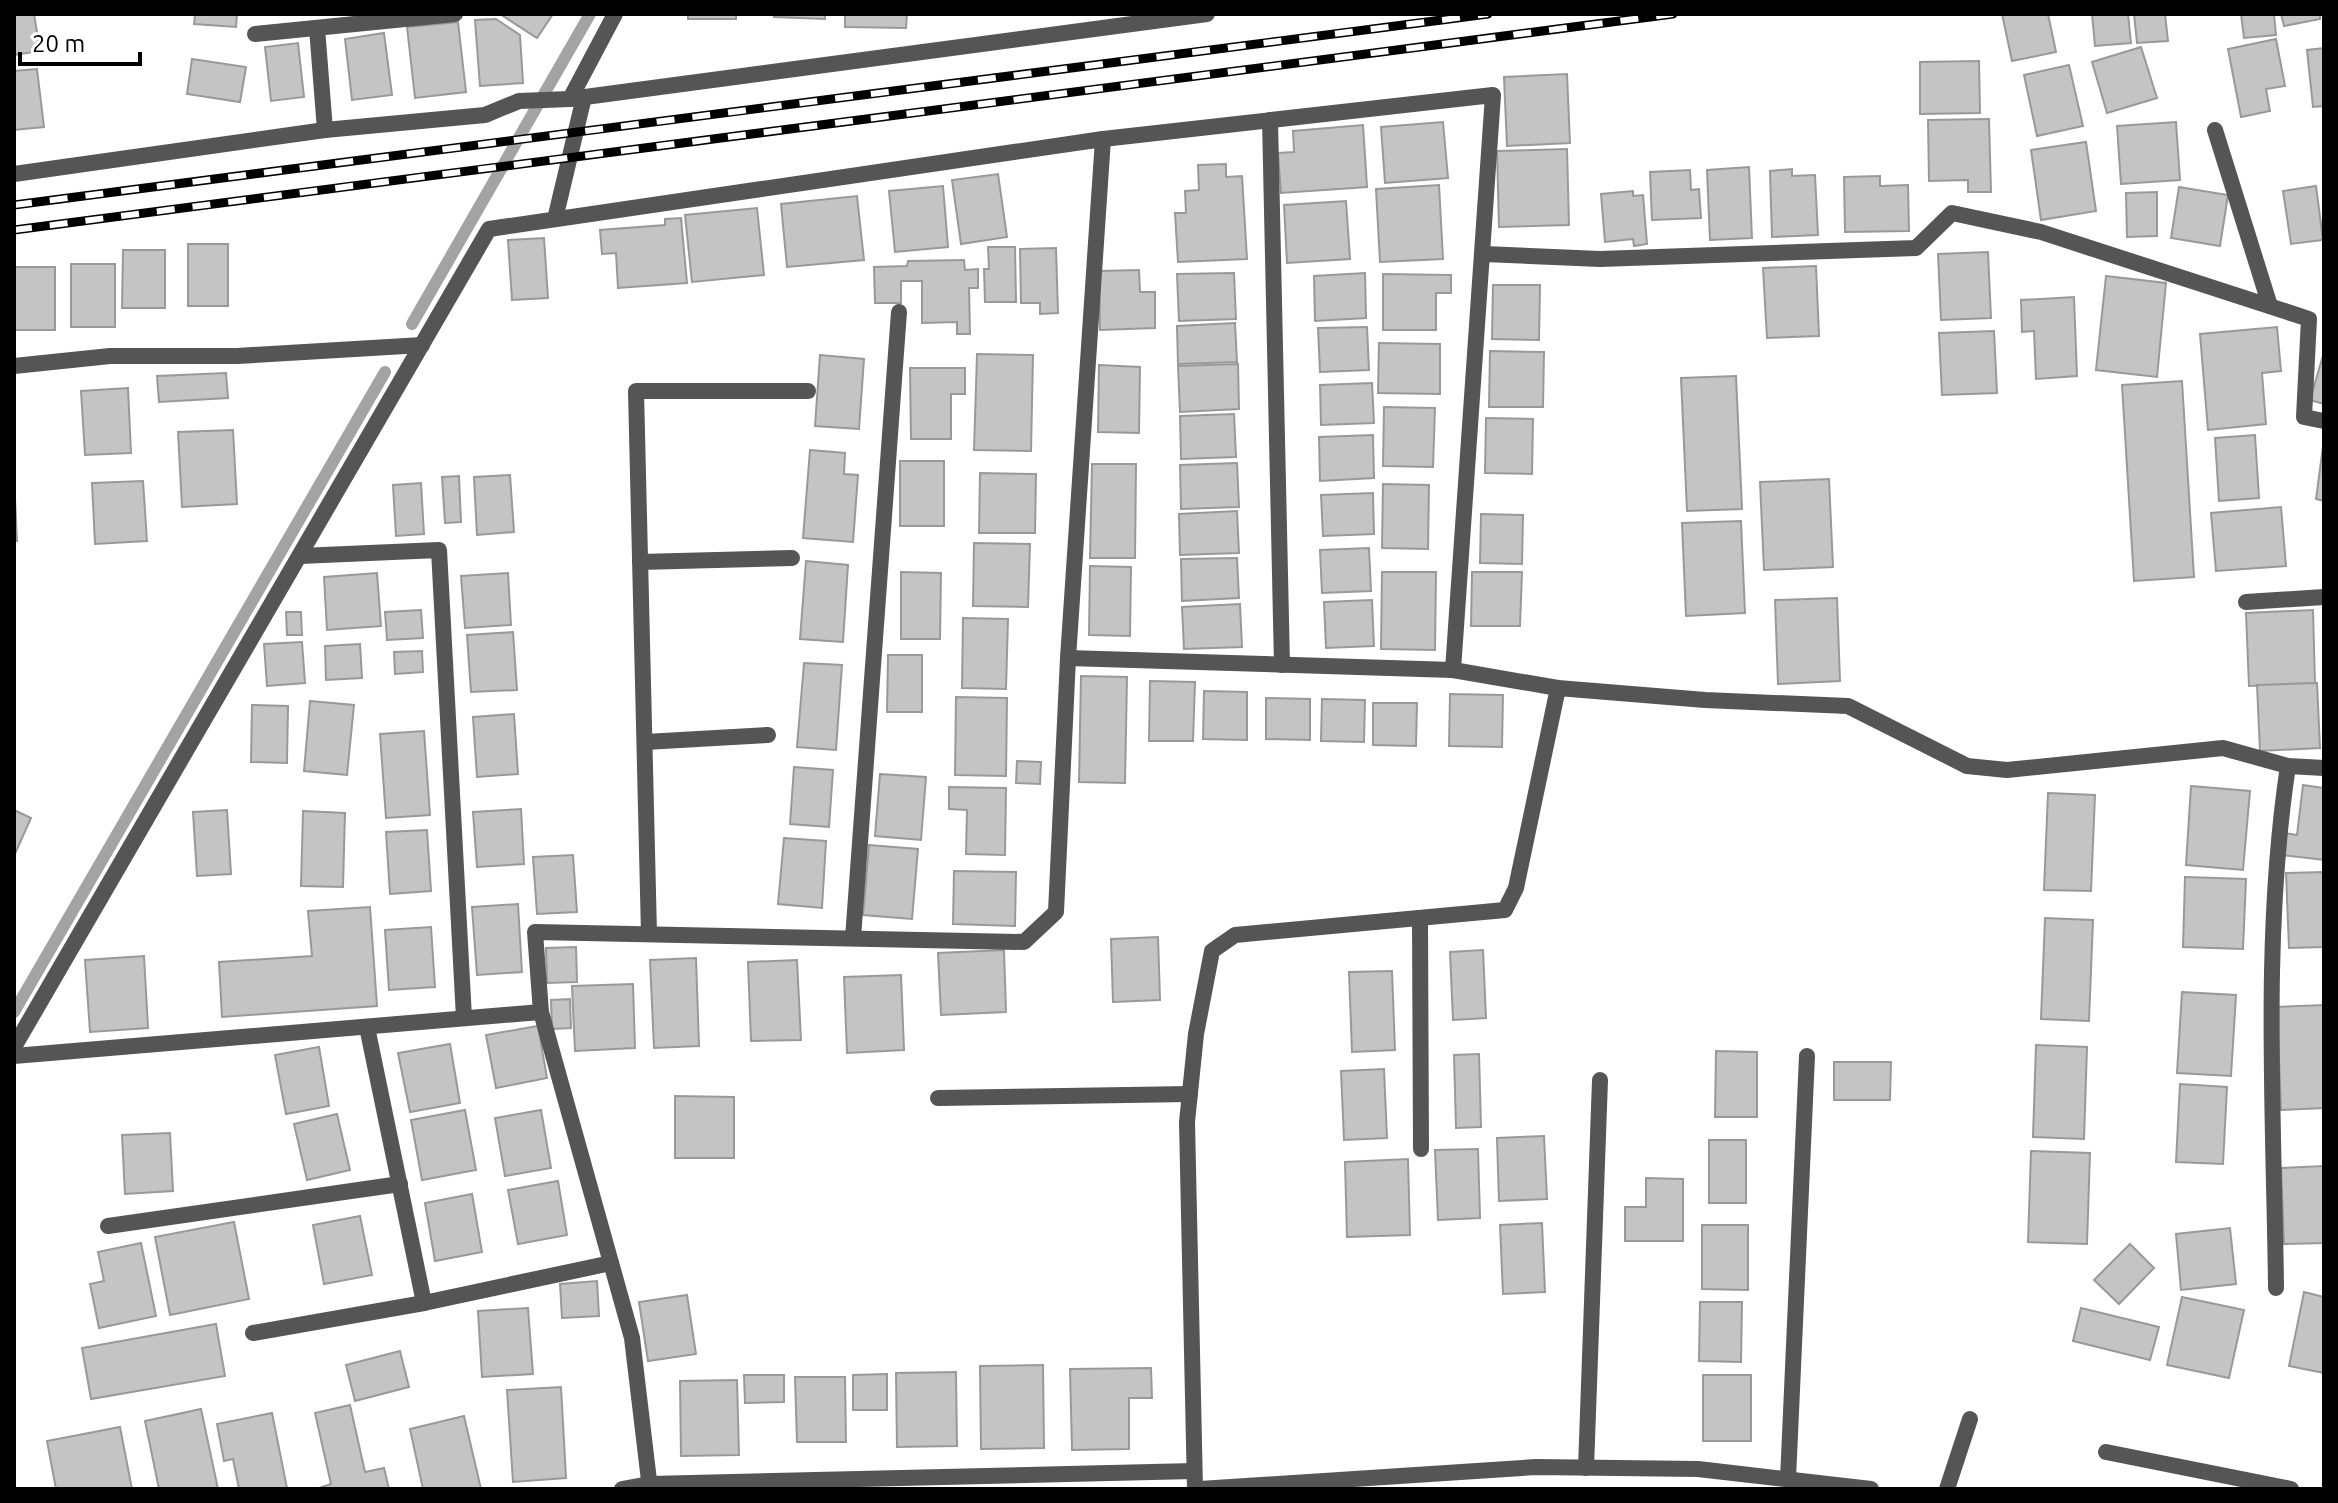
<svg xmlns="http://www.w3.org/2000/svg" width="2338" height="1503" font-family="Ubuntu,sans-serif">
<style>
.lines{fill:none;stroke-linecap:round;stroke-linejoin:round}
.stream{stroke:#a3a3a3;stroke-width:12}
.building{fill:#c4c4c4;stroke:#999;stroke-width:2}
.street{stroke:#555;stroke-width:16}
.rail-casing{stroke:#000;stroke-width:9}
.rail{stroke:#fff;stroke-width:6;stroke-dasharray:18;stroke-linecap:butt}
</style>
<rect width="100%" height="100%" fill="#fff"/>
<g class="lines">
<g class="stream">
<path d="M412,324L590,14"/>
<path d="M14,1012L385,372"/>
</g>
</g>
<g class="building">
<path d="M14,14H34L40,51L14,55Z"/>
<path d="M195,14H237L236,27L194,24Z"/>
<path d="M500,14H553L537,38Z"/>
<rect x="688" y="14" width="48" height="5"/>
<path d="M775,14H825V19L774,17Z"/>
<path d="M845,14H907L906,28L845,27Z"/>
<path d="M2002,14H2048L2056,52L2012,61Z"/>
<path d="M2092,14H2128L2131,43L2095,46Z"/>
<path d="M2134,14H2165L2168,41L2137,43Z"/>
<path d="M2241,14H2274L2276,35L2244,38Z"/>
<path d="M2281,14H2320V19L2284,26Z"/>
<path d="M496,19L520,35L523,83L480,86L475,20Z"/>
<path d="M458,22L466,92L415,98L407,27Z"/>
<path d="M384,33L392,95L352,100L345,39Z"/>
<path d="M2276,39L2285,86L2266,89L2270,111L2241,117L2228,49Z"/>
<path d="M298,43L304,97L271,101L265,47Z"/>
<path d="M2141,47L2157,98L2107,113L2092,62Z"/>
<path d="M2324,48V106L2313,107L2307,50Z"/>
<path d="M192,59L246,67L240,102L187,94Z"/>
<path d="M1979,61L1980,113L1920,114V62Z"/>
<path d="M2069,65L2083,126L2037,136L2024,75Z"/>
<path d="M37,69L44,127L14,130V71Z"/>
<path d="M1567,74L1570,143L1507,146L1504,77Z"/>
<path d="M1989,119L1991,192H1968V180L1929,181L1928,120Z"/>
<path d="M1443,122L1448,178L1385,183L1381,127Z"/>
<path d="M2176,122L2180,180L2121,184L2117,126Z"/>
<path d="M1363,125L1367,187L1281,193L1278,153L1294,152L1293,131Z"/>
<path d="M2086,142L2096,211L2041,220L2031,150Z"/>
<path d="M1567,149L1569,225L1499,227L1497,151Z"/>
<path d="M1226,164V177L1242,176L1247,259L1178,262L1175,213H1186L1185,191L1199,190L1198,165Z"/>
<path d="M1749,167L1752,238L1710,240L1707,170Z"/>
<path d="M1792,169V176L1815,175L1818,235L1772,237L1770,171Z"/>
<path d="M1690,170L1691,190L1699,189L1701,218L1652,220L1650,172Z"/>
<path d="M998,174L1007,237L961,244L952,180Z"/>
<path d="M1880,176V186L1908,185L1909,231L1845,232L1844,177Z"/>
<path d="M1439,185L1443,259L1380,262L1376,189Z"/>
<path d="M943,186L948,247L895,252L889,191Z"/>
<path d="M2316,186L2323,240L2291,244L2283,191Z"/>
<path d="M2179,187L2228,195L2220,246L2171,238Z"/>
<path d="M1633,191V196L1643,195L1647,244L1634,246L1633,239L1605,242L1601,194Z"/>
<path d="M2157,192V236L2127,237L2126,193Z"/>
<path d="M857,196L864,260L787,267L781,204Z"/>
<path d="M1346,201L1350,259L1287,263L1284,205Z"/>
<path d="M757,208L764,275L692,282L685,215Z"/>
<path d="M681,218L687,283L618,288L616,253L602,254L600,230L665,225V219Z"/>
<path d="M544,238L548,298L512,300L508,240Z"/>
<rect x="188" y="244" width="40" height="62"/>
<path d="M988,247H1015L1016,302H985L984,269H989Z"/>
<path d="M1056,248L1058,313L1040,314V303H1021L1020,249Z"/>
<path d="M123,250H165V308H122Z"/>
<path d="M1988,252L1991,318L1941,320L1938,254Z"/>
<path d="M964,260L965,270L978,269V288H969L970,334H957V322L922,323V281H901V303H875L874,267L907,266L908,261Z"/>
<rect x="71" y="264" width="44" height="63"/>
<path d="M1816,266L1819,336L1767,338L1763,268Z"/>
<rect x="14" y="267" width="41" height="63"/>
<path d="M1139,270L1140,292H1155V328L1100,330L1099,271Z"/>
<path d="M1234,273L1236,319L1179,321L1177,274Z"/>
<path d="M1365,273L1366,318L1315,321L1314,276Z"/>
<path d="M1383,274L1451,275V293H1436V330H1383Z"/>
<path d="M2106,276L2166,283L2157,377L2096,370Z"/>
<path d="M1493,285H1540L1539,340L1492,339Z"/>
<path d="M2074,297L2077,376L2036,379L2034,331L2022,332L2021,300Z"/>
<path d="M1235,323L1237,362L1178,364L1177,326Z"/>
<path d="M1367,327L1369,370L1320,372L1318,328Z"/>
<path d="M2277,327L2281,371L2262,373L2266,424L2208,430L2200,334Z"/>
<path d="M1994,331L1997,393L1942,395L1939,333Z"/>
<path d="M1379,343L1440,344V394L1378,393Z"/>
<path d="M1490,351L1544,352L1543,407H1489Z"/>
<path d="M2324,352V404L2310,400Z"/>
<path d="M977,354L1033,355L1031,451L974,450Z"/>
<path d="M820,355L864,359L859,429L815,426Z"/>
<path d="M1238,364L1239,409L1180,412L1178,366Z"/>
<path d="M1099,365L1140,367L1139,433L1098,432Z"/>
<path d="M910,368H965V394H951V439H911Z"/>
<path d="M226,373L228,398L159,402L157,376Z"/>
<path d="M1736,376L1742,509L1687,511L1681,378Z"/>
<path d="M2182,381L2194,577L2134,581L2122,385Z"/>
<path d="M1372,383L1374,423L1321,425L1320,385Z"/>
<path d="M128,388L131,453L85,455L81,391Z"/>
<path d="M1384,407L1435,408L1433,467L1383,466Z"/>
<path d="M1234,414L1236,457L1181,459L1180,416Z"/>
<path d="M1486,418L1533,419L1532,474L1485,473Z"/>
<path d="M233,430L237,504L182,507L178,432Z"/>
<path d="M1373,435L1374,478L1320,481L1319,437Z"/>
<path d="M2255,435L2259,498L2219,501L2215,438Z"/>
<path d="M2324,439V501L2316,499Z"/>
<path d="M810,450L845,453L844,474L858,475L853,542L803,538Z"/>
<rect x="900" y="461" width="44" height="65"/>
<path d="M1237,463L1239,507L1181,509L1180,465Z"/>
<path d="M1092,464H1136L1135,558H1090Z"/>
<path d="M980,473L1036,474L1035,533H979Z"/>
<path d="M510,475L514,532L477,535L474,477Z"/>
<path d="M459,476L461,522L445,523L442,477Z"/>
<path d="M14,477L17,541H14Z"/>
<path d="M1829,479L1833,567L1764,570L1760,482Z"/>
<path d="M143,481L147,541L95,544L92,483Z"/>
<path d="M421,483L424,534L396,536L393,485Z"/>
<path d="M1383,484L1429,485L1428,549L1382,548Z"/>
<path d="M1373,493L1374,534L1323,536L1321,495Z"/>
<path d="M2281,507L2286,566L2216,571L2211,513Z"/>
<path d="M1237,511L1239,553L1180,555L1179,514Z"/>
<path d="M1481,514L1523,515L1522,564L1480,563Z"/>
<path d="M1741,521L1745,613L1686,616L1682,523Z"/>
<path d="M974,543L1030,544L1028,607L973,606Z"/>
<path d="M1369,548L1371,591L1322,593L1320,550Z"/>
<path d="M1237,558L1239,598L1182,601L1181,559Z"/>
<path d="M806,561L848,565L843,642L800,639Z"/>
<path d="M1090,566L1131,567L1130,636L1089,635Z"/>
<path d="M901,572L941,573L940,639H901Z"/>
<path d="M1382,572H1436L1435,650L1381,649Z"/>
<path d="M1472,572H1522L1520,626H1471Z"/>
<path d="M377,573L381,626L327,630L324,577Z"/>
<path d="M508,573L511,625L465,628L461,576Z"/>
<path d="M1837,598L1840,681L1778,684L1775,600Z"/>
<path d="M1372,600L1374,646L1326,648L1324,602Z"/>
<path d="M1240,604L1242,647L1184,649L1182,607Z"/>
<path d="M421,610L423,638L387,640L385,612Z"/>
<path d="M2313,610L2315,683L2249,686L2246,613Z"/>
<path d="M286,612H301L302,635H287Z"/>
<path d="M963,618L1008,619L1006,689L962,688Z"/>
<path d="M513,632L517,690L471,692L467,635Z"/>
<path d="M302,642L305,683L267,686L264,644Z"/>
<path d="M360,644L362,678L326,680L325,646Z"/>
<path d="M422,651L423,672L395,674L394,652Z"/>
<path d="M888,655H922V712H887Z"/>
<path d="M804,663L842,665L836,750L797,747Z"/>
<path d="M1081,676L1127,677L1125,783L1079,782Z"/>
<path d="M1150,681L1195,682L1193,741H1149Z"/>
<path d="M2317,683L2320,748L2260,751L2257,685Z"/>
<path d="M1204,691L1247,692V740L1203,739Z"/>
<path d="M1450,694L1503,695L1502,747L1449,746Z"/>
<path d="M956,697L1007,698L1006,776L955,775Z"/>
<path d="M1266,698L1310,699V740L1266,739Z"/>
<path d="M1322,699L1365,700L1364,742L1321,741Z"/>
<path d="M310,701L354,705L347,775L304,771Z"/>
<path d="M1373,703H1417L1416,746L1373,745Z"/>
<path d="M252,705L288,706L287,763L251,762Z"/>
<path d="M514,714L518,774L477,777L473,717Z"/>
<path d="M424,731L430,815L386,818L380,734Z"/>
<path d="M1017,761L1041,762L1040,784L1016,783Z"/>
<path d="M794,767L833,770L829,827L790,824Z"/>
<path d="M880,774L926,777L921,840L875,836Z"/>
<path d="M2303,785L2324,788V860L2281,855L2284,833L2297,835Z"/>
<path d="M2191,786L2250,791L2243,870L2186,865Z"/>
<path d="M949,787L1006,788L1005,855L966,854L967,810L949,809Z"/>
<path d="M2048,793L2095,795L2091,891L2044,890Z"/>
<path d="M521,809L524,864L477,867L473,812Z"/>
<path d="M14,810L31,818L14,856Z"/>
<path d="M227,810L231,874L197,876L193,812Z"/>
<path d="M303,811L345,813L343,887L301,886Z"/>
<path d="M427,830L431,891L390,894L386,832Z"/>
<path d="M784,838L826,841L822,908L778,904Z"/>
<path d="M869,845L918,849L912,919L863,915Z"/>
<path d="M573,855L577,912L537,914L533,857Z"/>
<path d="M954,871L1016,872L1015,926L953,924Z"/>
<path d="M2324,872V947L2289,948L2286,873Z"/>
<path d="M2185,877L2246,879L2243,949L2183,947Z"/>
<path d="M518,904L522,972L477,975L472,907Z"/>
<path d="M370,907L377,1006L222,1017L219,962L312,956L308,911Z"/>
<path d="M2045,918L2093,920L2089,1021L2041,1019Z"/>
<path d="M431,927L435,987L389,990L385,930Z"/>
<path d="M1158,937L1160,1000L1113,1002L1111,939Z"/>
<path d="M576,947L577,982L547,983L546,948Z"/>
<path d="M1004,950L1006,1012L941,1015L938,953Z"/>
<path d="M1483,950L1486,1018L1453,1020L1450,952Z"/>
<path d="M144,956L148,1028L90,1032L85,960Z"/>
<path d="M696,958L699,1046L654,1048L650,960Z"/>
<path d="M797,960L801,1040L751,1041L748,962Z"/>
<path d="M1392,971L1395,1050L1352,1052L1349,972Z"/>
<path d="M901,975L904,1050L847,1053L844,977Z"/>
<path d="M633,984L635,1048L575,1051L572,986Z"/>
<path d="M2182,992L2236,995L2231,1076L2177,1073Z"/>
<path d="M570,999L571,1028L552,1029L551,1000Z"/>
<path d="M2324,1005V1108L2281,1110L2277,1007Z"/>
<path d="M538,1026L547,1078L496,1088L486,1035Z"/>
<path d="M450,1044L460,1103L410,1112L398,1053Z"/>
<path d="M2036,1045L2087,1047L2084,1139L2033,1137Z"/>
<path d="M319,1047L329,1106L286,1114L275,1055Z"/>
<path d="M1716,1051L1757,1052V1117H1715Z"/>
<path d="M1479,1054L1481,1127L1456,1128L1454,1055Z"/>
<path d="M1834,1062H1891L1890,1100H1834Z"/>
<path d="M1384,1069L1387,1138L1344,1140L1341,1071Z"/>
<path d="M2180,1084L2227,1087L2223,1164L2176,1162Z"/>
<path d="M675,1096L734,1097V1158H675Z"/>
<path d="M465,1110L476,1170L422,1180L411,1120Z"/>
<path d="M541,1110L551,1168L505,1176L495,1118Z"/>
<path d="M337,1114L350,1170L307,1180L294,1124Z"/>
<path d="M170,1133L173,1191L125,1194L122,1135Z"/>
<path d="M1544,1136L1547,1199L1499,1201L1497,1138Z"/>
<rect x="1709" y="1140" width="37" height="63"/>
<path d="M1478,1149L1480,1218L1438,1220L1435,1150Z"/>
<path d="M2031,1151L2090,1153L2087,1244L2028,1242Z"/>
<path d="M1408,1159L1410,1235L1347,1237L1345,1162Z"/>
<path d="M2324,1166V1243L2284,1244L2281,1168Z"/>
<path d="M1646,1178L1683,1179V1241H1625V1207H1646Z"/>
<path d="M558,1181L567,1235L518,1244L508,1190Z"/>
<path d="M472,1194L482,1252L435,1261L425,1203Z"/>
<path d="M360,1216L372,1275L324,1284L313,1225Z"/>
<path d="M234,1222L249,1299L170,1315L155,1237Z"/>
<path d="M1542,1223L1545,1292L1503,1294L1500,1225Z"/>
<path d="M1702,1225H1748V1290L1702,1289Z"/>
<path d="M2230,1228L2236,1284L2181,1290L2176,1234Z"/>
<path d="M141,1243L156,1316L99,1328L90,1284L104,1281L98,1252Z"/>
<path d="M2130,1244L2154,1268L2119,1304L2094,1280Z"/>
<path d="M597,1281L599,1316L562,1318L560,1284Z"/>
<path d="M2304,1292L2324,1297V1373L2289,1366Z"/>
<path d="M687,1295L696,1354L648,1361L639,1302Z"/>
<path d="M2182,1297L2244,1310L2229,1378L2167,1365Z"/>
<path d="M1700,1302H1742L1741,1362L1699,1361Z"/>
<path d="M528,1308L533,1374L482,1377L478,1311Z"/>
<path d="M2081,1308L2159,1327L2150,1360L2073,1341Z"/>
<path d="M216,1324L225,1376L91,1399L82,1348Z"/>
<path d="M400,1351L409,1387L355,1401L346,1365Z"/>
<path d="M1043,1365L1044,1448L981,1449L980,1366Z"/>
<path d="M1151,1368L1152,1398H1129V1449L1072,1450L1070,1369Z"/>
<path d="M956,1372L957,1446L897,1447L896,1373Z"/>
<path d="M887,1374V1410H853V1375Z"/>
<path d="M744,1375H784V1402L745,1403Z"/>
<rect x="1703" y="1375" width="48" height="66"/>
<path d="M795,1377H845L846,1442H797Z"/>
<path d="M737,1380L739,1455L681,1456L680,1381Z"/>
<path d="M561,1387L566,1478L513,1482L507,1390Z"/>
<path d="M350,1405L365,1472L384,1468L389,1489H316L331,1484L315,1413Z"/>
<path d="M201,1409L218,1489H159L145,1421Z"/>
<path d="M272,1413L287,1488L239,1489L233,1459L224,1461L217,1424Z"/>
<path d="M464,1416L481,1489H423L410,1429Z"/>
<path d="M120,1427L132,1489H56L47,1441Z"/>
</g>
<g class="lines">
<g class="street">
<path d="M317,28L325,130"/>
<path d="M255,34L455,14"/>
<path d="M570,99L615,14"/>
<path d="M1270,120L1282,665"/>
<path d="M2215,130L2270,306"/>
<path d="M14,174L325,130L485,115L519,101L570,99L1207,14"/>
<path d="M555,219L584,97"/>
<path d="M1484,254L1600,259L1916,248L1952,213L2041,232L2309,319L2304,417L2324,421"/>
<path d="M14,366L110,356H237L422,345"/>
<path d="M300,556L439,550L464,1018"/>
<path d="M640,562L792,558"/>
<path d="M2246,602L2324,597"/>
<path d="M1068,658L1453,670L1558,688L1705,700L1848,706L1967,766L2007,770L2223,748L2288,766L2324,768"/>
<path d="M645,742L768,735"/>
<path d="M1420,918L1421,1149"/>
<path d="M649,934L636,391H808"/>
<path d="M853,938L899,312"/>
<path d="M367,1027L424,1303L611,1263"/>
<path d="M14,1047L489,229L1103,139L1493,95L1453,670"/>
<path d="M14,1056L541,1012"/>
<path d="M938,1098L1190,1094"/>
<path d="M108,1226L400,1184"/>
<path d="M2276,1288C2274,1114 2262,938 2288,766"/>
<path d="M253,1333L424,1303"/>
<path d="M2106,1452L2291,1489"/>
<path d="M1586,1468L1600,1080"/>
<path d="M1788,1479L1807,1056"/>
<path d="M622,1489L649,1484L1194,1471"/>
<path d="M650,1489L632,1338L541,1012L535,932L1024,942L1056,912L1068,658L1103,139"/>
<path d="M1195,1489L1187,1122L1196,1034L1212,951L1235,935L1505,910L1516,888L1558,688"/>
<path d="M1200,1489L1536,1467L1698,1469L1871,1489"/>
<path d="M1947,1489L1970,1419"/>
</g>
<g class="rail-casing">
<g id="rail">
<path d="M14,205L1488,14"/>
<path d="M14,230L1673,14"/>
</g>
</g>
<use href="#rail" class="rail"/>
</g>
<rect width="2338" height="1503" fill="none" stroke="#000000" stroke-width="32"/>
<path d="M20 52v12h120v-12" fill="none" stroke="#000000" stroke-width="4"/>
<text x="32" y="52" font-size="24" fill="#000000" stroke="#ffffff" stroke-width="6" paint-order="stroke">20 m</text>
</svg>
